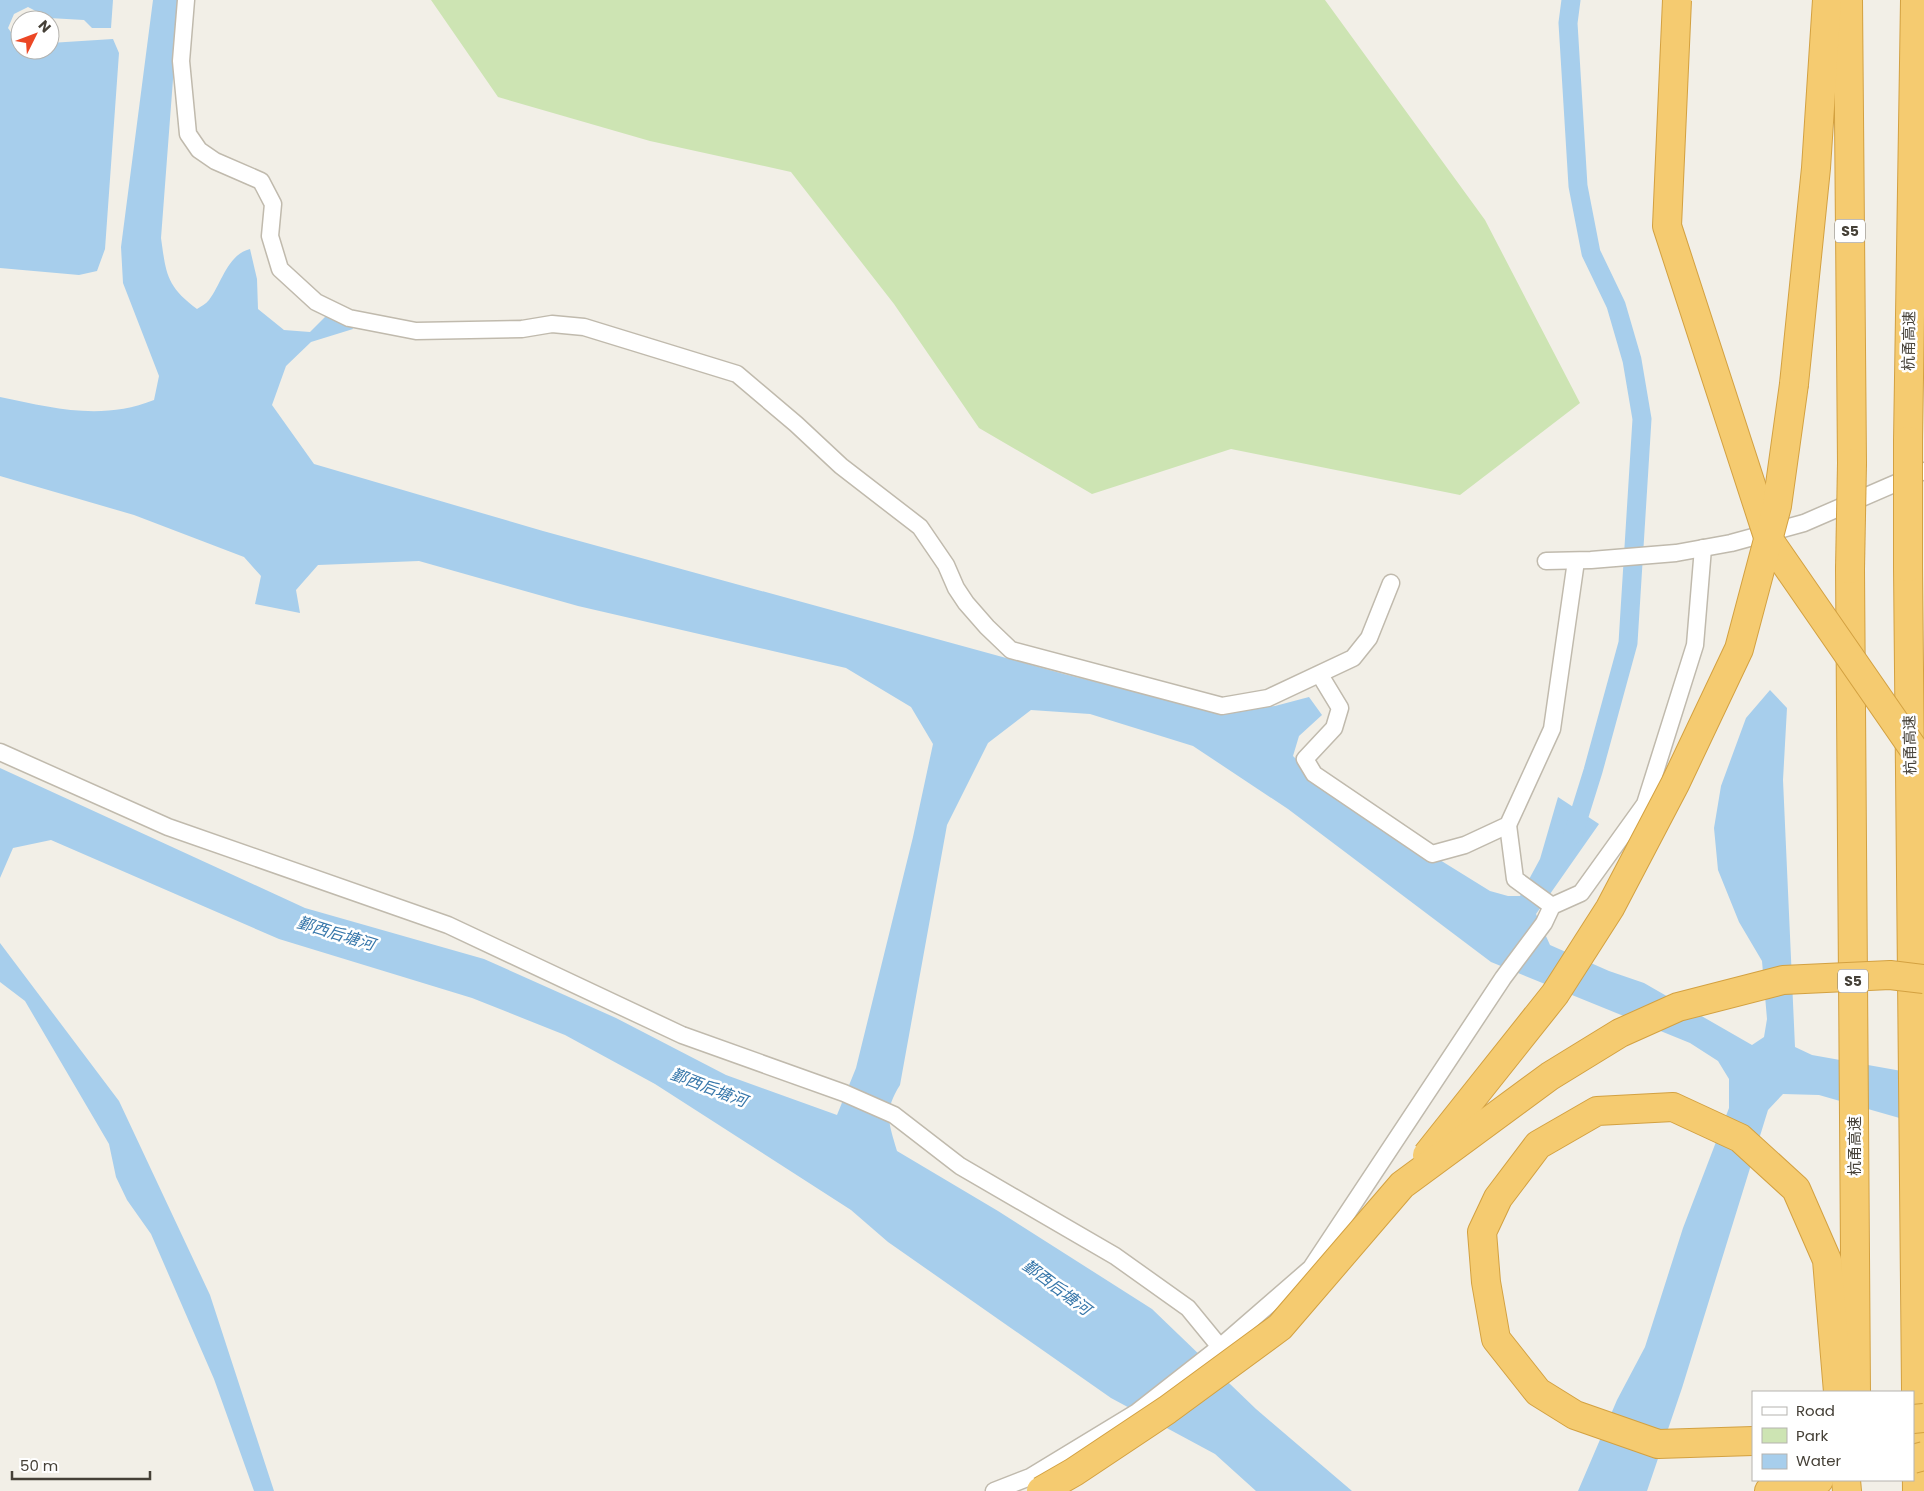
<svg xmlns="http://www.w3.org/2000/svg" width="1924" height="1491" font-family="Poppins,'Noto Sans SC',sans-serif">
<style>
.green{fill:#cde4b3}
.water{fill:#a7ceec}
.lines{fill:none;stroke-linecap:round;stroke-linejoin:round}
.canal{stroke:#a7ceec;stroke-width:19}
.minor-casing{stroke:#c0baad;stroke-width:19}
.motorway-casing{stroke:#d3a141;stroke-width:30}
.minor{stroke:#fff;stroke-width:16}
.motorway{stroke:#f5cb70;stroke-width:28}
.motorway-bridge-casing{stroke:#d3a141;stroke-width:30;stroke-linecap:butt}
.motorway-bridge{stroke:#f5cb70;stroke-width:28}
.labels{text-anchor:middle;stroke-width:5;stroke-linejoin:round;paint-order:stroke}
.shield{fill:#fff;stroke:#7d7973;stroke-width:1}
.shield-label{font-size:14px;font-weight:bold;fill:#454037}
.street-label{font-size:15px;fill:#454037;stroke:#fff}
.water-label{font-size:16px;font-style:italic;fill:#3777aa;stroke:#fff}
</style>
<rect width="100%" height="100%" fill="#f2efe7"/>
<path class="green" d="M431,0H1325L1485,220L1580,403L1460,495L1231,449L1092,494L979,428L894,304L791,172L650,141L498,97Z"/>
<g class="water">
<path d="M0,0H113L111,28H92L84,20L49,18L28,7L14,14L8,28L20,45V50H50V43L113,39L119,53L105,249L97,271L79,275L0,268Z"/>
<path d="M153,0H179L161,238C166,273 166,286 197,309C201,306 206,304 209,300C222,283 227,255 250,249L257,279L258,309L284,330L310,332L329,313L350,322L353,329L311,342L286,366L272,405L314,464L543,531L1064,674L1164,699L1227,711L1275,706L1309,697L1322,715L1299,736L1293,756L1330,792L1490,891L1508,896H1520L1540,859L1558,797L1599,824L1536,914L1550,945L1609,971L1644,983L1752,1045L1764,1037L1767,1019L1762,961L1739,922L1718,870L1714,828L1721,786L1746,718L1770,690L1787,708L1783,780L1795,1047L1812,1055L1924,1075V1125L1819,1095L1783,1094L1768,1110L1682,1388L1647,1491H1578L1617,1400L1645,1347L1683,1228L1729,1108V1079L1718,1061L1690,1043L1491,962L1288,809L1193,746L1090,714L1031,710L988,743L947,825L900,1085C883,1112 889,1123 897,1151L998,1211L1152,1309L1256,1409L1352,1491H1256L1215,1454L1111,1398L888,1242L851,1210L655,1084L565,1035L472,998L279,939L51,840L13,848L0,878V768L305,908L484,959L616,1018L726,1075L837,1115L856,1068L913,837L933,744L911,707L846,668L578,606L419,561L318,565L296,590L300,613L255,604L261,576L244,557L134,515L0,476V397C53,408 101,421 154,400L159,376L123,283L121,247Z"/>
<path d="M0,943L119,1101L210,1295L274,1491H254L214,1379L151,1234L127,1200L116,1177L109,1144L25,1001L0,982Z"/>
</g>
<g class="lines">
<path class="canal" d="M1571,0L1568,23L1578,186L1591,253L1616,305L1632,360L1642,419L1628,643L1593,771L1573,835"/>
<g class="minor-casing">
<g id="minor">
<path d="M186,0L181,61L188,134L199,150L215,161L261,181L273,204L270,236L280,269L316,302L349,318L416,331L522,329L552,324L584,327L737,374L796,424L841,466L920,527L946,565L956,588L966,603L987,627L1011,650L1222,706L1268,698L1353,658L1369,638L1391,583"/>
<path d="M1546,561L1591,560L1676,553L1731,543L1804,523L1924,471"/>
<path d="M1320,675L1340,708L1334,728L1305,759L1314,774L1432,854L1465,845L1508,825L1552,729L1576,561"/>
<path d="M0,752L168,827L448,925L682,1035L844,1093L894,1115L960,1166L1115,1256L1188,1308L1220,1347"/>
<path d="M1508,825L1515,879L1552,906"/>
<path d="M994,1491L1030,1477L1137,1412L1220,1347L1311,1268L1503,978L1544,923L1552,906L1581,893L1645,804L1695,645L1703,548"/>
</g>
</g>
<g class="motorway-casing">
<g id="motorway">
<path d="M1848,0L1852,463"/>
<path d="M1794,384L1816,168L1827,0"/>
<path d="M1908,441L1915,0"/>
<path d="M1908,567L1917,1491"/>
<path d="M1850,569L1856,1392"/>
<path d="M1753,1441L1658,1444L1575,1415L1538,1392L1496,1339L1486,1282L1482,1232L1498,1198L1538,1145L1597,1111L1673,1107L1740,1138L1796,1189L1827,1260L1838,1392"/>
<path d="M1846,1480L1847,1491"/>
<path d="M1769,1491L1819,1480"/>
</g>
</g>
<use href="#minor" class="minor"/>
<use href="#motorway" class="motorway"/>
<g class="motorway-bridge-casing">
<g id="motorway-bridge">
<path d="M1677,0L1667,226L1769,540L1924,764"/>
<path d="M1908,441V567"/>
<path d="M1850,569L1852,463"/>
<path d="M1427,1155L1555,994L1610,908L1675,784L1739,649L1777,506L1794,384"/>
<path d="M1913,1419L1924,1418"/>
<path d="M1913,1459L1924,1456"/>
<path d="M1041,1491L1074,1472L1167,1410L1280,1327L1402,1185L1550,1076L1620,1033L1678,1007L1783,980L1890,975L1924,979"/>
</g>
</g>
<use href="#motorway-bridge" class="motorway-bridge"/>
</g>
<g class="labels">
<g class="shield">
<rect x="1835" y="219.5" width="30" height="23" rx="4"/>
<rect x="1838" y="969.5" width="30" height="23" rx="4"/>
</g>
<g class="shield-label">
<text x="1850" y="236">S5</text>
<text x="1853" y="986">S5</text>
</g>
<g class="street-label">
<text transform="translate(1909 341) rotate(-89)" y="5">杭甬高速</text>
<text transform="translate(1910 745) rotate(-91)" y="5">杭甬高速</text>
<text transform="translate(1855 1146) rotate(-90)" y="5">杭甬高速</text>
</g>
<g class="water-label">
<text transform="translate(336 933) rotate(17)" y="6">鄞西后塘河</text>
<text transform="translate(709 1087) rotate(21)" y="6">鄞西后塘河</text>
<text transform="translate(1057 1287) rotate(37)" y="6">鄞西后塘河</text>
</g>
</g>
<rect x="1752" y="1391" width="162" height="90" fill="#ffffff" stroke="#b5b3af"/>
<rect x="1762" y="1407" width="25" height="8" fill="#ffffff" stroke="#b5b3af"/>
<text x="1796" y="1416" font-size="15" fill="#454037">Road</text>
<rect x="1762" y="1428" width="25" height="15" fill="#cde4b3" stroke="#b5b3af"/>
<text x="1796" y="1441" font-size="15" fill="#454037">Park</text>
<rect x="1762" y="1454" width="25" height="15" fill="#a7ceec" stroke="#b5b3af"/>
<text x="1796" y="1466" font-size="15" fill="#454037">Water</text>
<g transform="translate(35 35) rotate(48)"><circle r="24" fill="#ffffff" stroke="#b5b3af"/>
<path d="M0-4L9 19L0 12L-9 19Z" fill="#ec4725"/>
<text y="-8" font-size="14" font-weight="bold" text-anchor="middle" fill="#454037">N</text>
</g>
<path d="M12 1471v8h138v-8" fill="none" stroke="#454037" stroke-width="2.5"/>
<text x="20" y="1471" font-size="15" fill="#454037" stroke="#ffffff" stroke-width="4" paint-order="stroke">50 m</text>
</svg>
